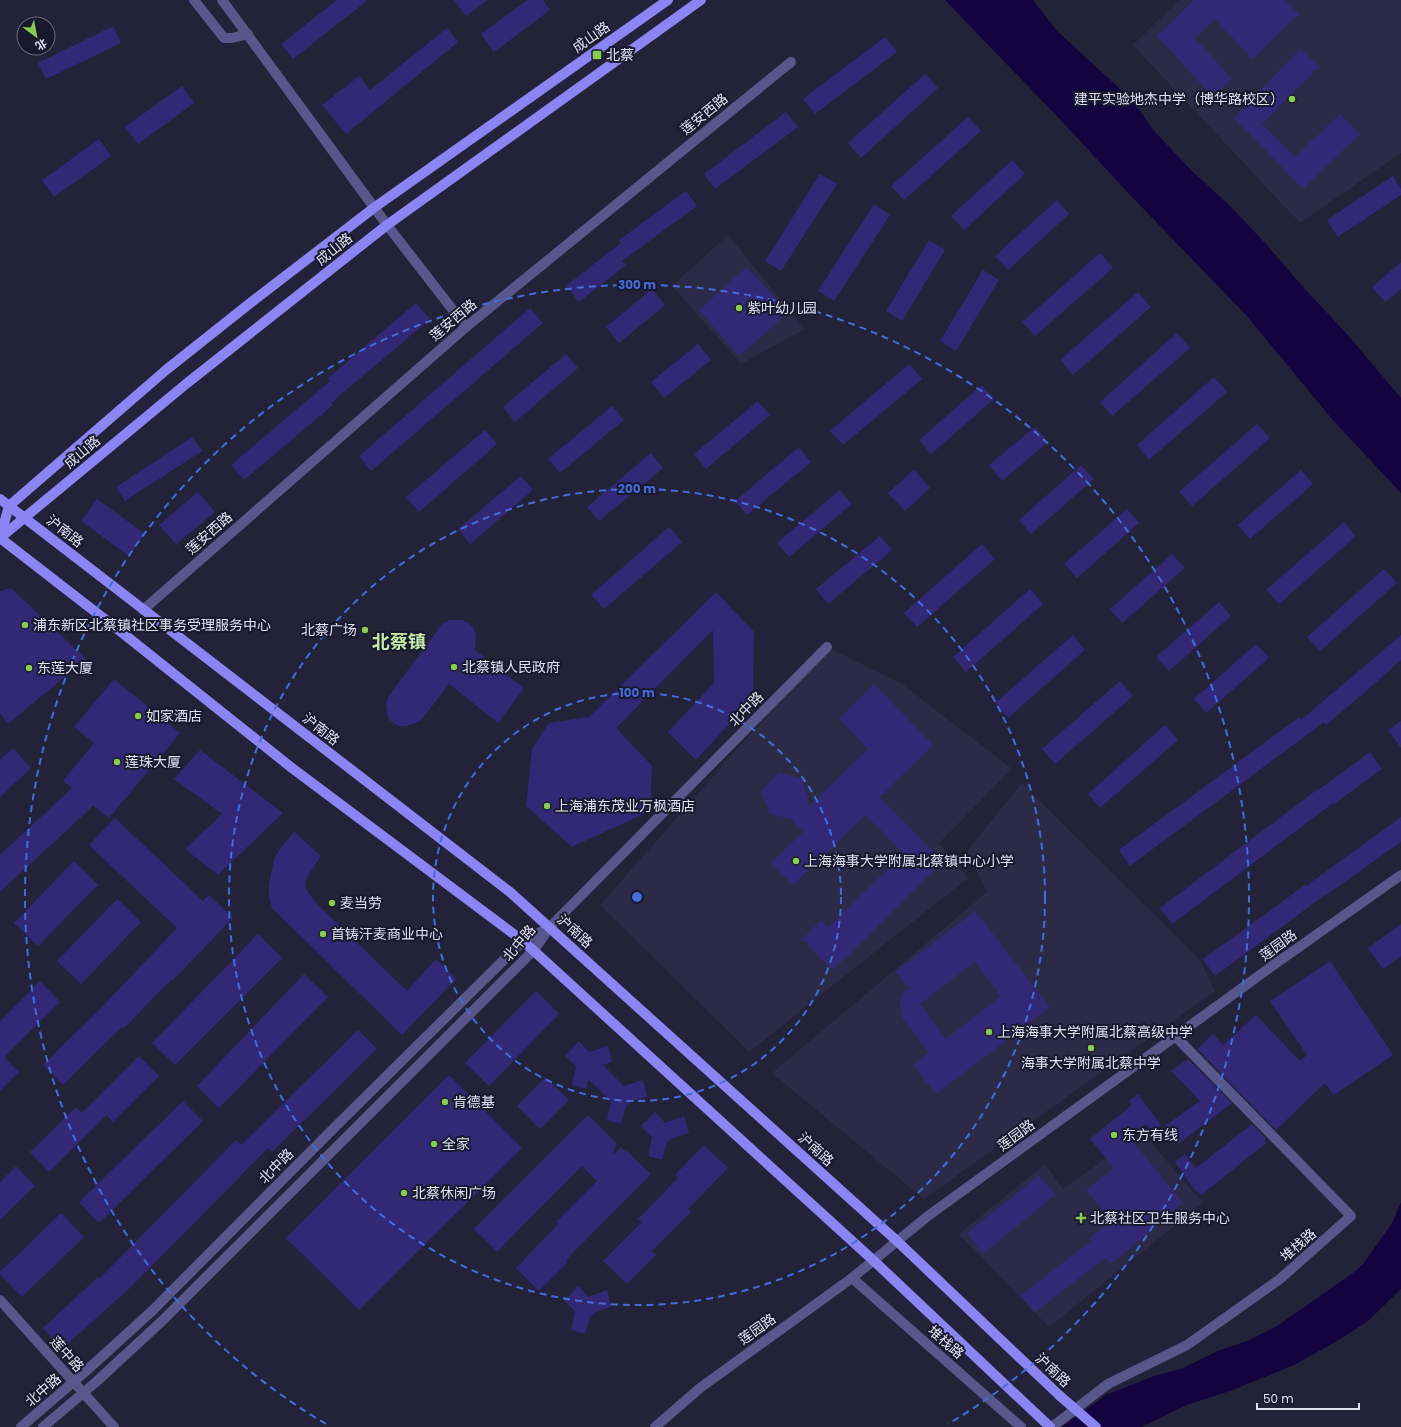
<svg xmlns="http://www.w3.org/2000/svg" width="1401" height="1427" font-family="Poppins,'Noto Sans SC',sans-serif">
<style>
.built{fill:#2c2b47}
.water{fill:#13043f}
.building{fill:#332876;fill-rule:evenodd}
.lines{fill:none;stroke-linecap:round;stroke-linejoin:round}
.minor{stroke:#57578b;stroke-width:10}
.major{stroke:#8a85f3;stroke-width:10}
.major-bridge{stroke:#8a85f3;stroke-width:10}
.ring{fill:none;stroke:#446cdd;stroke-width:2;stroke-dasharray:7 5}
.poi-dot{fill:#86cf4b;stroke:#19192e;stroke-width:1.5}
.labels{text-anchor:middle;stroke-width:4;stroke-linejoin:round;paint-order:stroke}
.street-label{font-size:14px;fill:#e1e2f2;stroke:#19192e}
.poi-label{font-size:14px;fill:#e1e2f2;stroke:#19192e;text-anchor:start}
.district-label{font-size:18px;font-weight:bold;fill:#c1eaa6;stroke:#19192e}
.centre{fill:#446cdd;stroke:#19192e;stroke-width:2}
.ring-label{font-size:12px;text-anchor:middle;font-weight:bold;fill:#446cdd;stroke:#19192e;stroke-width:4;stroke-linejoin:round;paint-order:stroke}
</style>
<rect width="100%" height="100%" fill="#222239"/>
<g class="built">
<path d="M1179,0H1401V153L1300,223L1133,45Z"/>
<path d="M728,235L805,329L741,364L672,286Z"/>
<path d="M827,647L902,684L1012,769L939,843L968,878L749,1052L600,905Z"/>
<path d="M1022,783L1200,960L1215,991L924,1199L772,1073L987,892L967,851Z"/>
<path d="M1142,1132L1203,1203L1049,1327L959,1234L1045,1164L1063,1189Z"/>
</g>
<g class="water">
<path d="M945,0H1033L1057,31L1132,100L1155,132L1192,171L1230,206L1266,244L1302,286L1346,333L1401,398V493L1331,418L1246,315L1133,198L1055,114Z"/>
<path d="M1401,1202V1289L1368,1321L1337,1341L1294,1365L1230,1391L1189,1404L1141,1427H1062L1106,1395L1154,1376L1181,1369L1218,1351L1247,1341L1277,1326L1353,1273L1364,1263L1392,1223Z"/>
</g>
<g class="building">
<path d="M337,0H368L293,59L281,44Z"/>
<path d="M454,0H488L466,16Z"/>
<path d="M527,0H543L550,10L494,52L481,34Z"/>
<path d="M1194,0H1285L1299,14L1253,59L1214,19L1195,38L1232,79L1213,97L1157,36Z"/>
<path d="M113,26L121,43L46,79L38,63Z"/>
<path d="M447,28L458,42L346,134L322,105L359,76L370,90Z"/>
<path d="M885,37L897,52L815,114L803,99Z"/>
<path d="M1300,49L1319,67L1262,124L1295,157L1340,114L1360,134L1303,189L1234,118Z"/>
<path d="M925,74L938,88L861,158L848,143Z"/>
<path d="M182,86L194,103L138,144L125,127Z"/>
<path d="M786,112L798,127L715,189L704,174Z"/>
<path d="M968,117L981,131L904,200L891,186Z"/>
<path d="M99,139L111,156L54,197L42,180Z"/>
<path d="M1012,160L1025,174L964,230L951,216Z"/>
<path d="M820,174L837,184L781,271L765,261Z"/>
<path d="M1393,176L1401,189V195L1338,237L1327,220Z"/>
<path d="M686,191L697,206L622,261L626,265L579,302L566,286L621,243L619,240Z"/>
<path d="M1057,200L1069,214L1008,270L995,256Z"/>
<path d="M874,204L890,215L834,301L818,291Z"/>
<path d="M929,240L945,250L902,321L886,311Z"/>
<path d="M1100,253L1113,268L1035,336L1022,322Z"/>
<path d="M1401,262V289L1385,302L1372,287Z"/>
<path d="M747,267L788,313L739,356L699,310Z"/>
<path d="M983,270L999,280L956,351L940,341Z"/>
<path d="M652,289L665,305L619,343L606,327Z"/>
<path d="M1138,292L1151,307L1073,375L1060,360Z"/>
<path d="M416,303L430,319L331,403L333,405L244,480L231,465L330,381L328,378Z"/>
<path d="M530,308L543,323L371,471L359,456Z"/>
<path d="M1177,333L1190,348L1112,416L1100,402Z"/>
<path d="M698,344L711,360L664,398L651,382Z"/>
<path d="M566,354L578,368L515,422L503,407Z"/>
<path d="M909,364L922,379L843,445L830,431Z"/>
<path d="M1214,377L1227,392L1149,460L1137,445Z"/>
<path d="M982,385L994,399L931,454L919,440Z"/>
<path d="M758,401L770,415L706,469L694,454Z"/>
<path d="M612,406L624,420L560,473L548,459Z"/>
<path d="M1257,424L1270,438L1192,506L1179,492Z"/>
<path d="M1035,427L1048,442L1002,481L989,465Z"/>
<path d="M485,430L497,444L419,512L406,497Z"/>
<path d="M192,437L202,451L125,501L116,487Z"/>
<path d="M799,447L811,462L747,515L735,501Z"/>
<path d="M651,453L663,468L599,521L587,507Z"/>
<path d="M1081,465L1094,479L1031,534L1019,520Z"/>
<path d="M914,470L930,488L905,511L888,493Z"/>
<path d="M1301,470L1313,484L1250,539L1238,525Z"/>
<path d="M521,476L533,490L470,544L458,529Z"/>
<path d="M840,490L852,504L789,557L777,543Z"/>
<path d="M198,492L215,512L176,544L159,525Z"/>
<path d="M97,499L145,534L129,556L81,521Z"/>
<path d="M1127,509L1139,523L1077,578L1064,564Z"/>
<path d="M1344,522L1356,536L1279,604L1266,590Z"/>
<path d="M669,527L682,542L604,609L591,595Z"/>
<path d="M880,536L892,550L828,604L816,589Z"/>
<path d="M982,544L995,559L917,627L904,613Z"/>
<path d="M1172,554L1185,568L1122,623L1110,609Z"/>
<path d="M1384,569L1397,583L1320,651L1307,637Z"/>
<path d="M11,588L86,659L8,724L0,713V591Z"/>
<path d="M1030,589L1043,604L966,672L953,657Z"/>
<path d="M716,592L754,632L753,698L696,760L668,732L714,683L713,630L616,728L652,766L650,811L572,847L526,806L532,749L549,723L589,717Z"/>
<path d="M1219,602L1231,616L1169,671L1156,657Z"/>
<path d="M450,620H462L468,623L473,627L476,634L475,650L524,688L498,723L449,684L423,718L418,722L406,726H399L393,723L389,719L387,712L386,704L388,697L442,624Z"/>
<path d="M1073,635L1085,650L1008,718L995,703Z"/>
<path d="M1401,635V660L1372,686L1326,725L1324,722L1130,866L1119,850L1299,717L1301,720Z"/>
<path d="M1256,644L1269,658L1206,713L1194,699Z"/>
<path d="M114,679L180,733L109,818L93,806L0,892V855L72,788L63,781L94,743L74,727Z"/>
<path d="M1120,681L1133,696L1055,764L1042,749Z"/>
<path d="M874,684L933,745L880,797L943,862L833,970L802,939L821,920L828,927L904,854L866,815L793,885L771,863L803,832L791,819L770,814L761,791L779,772L802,779L809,806L868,749L839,719Z"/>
<path d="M1401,721V748L1388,730Z"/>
<path d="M1165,725L1178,740L1100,808L1088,794Z"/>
<path d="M13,748L31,768L0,797V760Z"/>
<path d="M200,750L283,813L218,875L185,849L222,814L174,779Z"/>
<path d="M1370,752L1382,769L1334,804L1333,803L1172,924L1160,908L1318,789V790Z"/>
<path d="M1401,817V842L1325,896V895L1215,976L1203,959L1305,885L1306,886Z"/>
<path d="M115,818L203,901L209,895L233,918L173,980L172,979L124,1028L122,1027L63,1085L43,1065L102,1007L177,928L89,845Z"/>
<path d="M294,832L321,856L307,877L305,886L309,894L319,906L407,991L436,959L456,979L402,1035L272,908L269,897V885L274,859L282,846Z"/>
<path d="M74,861L98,885L38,946L14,923Z"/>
<path d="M117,899L141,922L81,984L57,961Z"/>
<path d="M975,911L1050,1007L936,1094L913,1065L929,1053L903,1019L900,1006V1000L902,993L909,988L896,971ZM975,962L1001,996L946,1039L920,1004Z"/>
<path d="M1401,924V956L1383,969L1368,948Z"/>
<path d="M258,934L282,958L175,1065L152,1043Z"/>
<path d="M1330,961L1393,1055L1334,1095L1325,1083L1276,1130L1197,1049L1213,1034L1223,1045L1256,1015L1300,1061L1307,1055L1270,1001Z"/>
<path d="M304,974L328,997L219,1108L197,1086Z"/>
<path d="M40,981L60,1002L4,1057L19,1072L0,1091V1021Z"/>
<path d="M536,991L559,1014L489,1086L465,1063Z"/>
<path d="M358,1030L377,1049L272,1152L268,1148L131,1287L62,1349L43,1328L98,1277L100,1278L236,1140L241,1145Z"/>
<path d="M579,1041L589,1052L608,1046L612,1062L603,1065L624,1086L643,1080L647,1097L632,1101L626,1106L621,1124L607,1120L611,1101L588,1079L586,1089L572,1085L576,1066L565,1056Z"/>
<path d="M139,1056L159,1076L113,1122L107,1115L49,1172L30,1152L76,1107L82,1113Z"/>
<path d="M1188,1059L1232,1103L1178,1144L1165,1126L1200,1101L1171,1071Z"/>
<path d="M449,1075L522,1148L359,1310L286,1238Z"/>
<path d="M546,1077L569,1100L540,1129L517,1106Z"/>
<path d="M1138,1094L1161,1125L1152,1132L1146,1124L1130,1138L1183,1203L1111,1264L1105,1258L1034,1313L1021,1295L1091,1241L1089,1239L1111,1220L1086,1190L1114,1168L1090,1139L1132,1105L1129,1101Z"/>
<path d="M183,1101L203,1121L99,1223L79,1202Z"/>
<path d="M655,1112L665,1123L684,1116L689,1133L673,1138L667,1142L662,1160L648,1156L652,1137L641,1126Z"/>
<path d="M588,1115L616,1143L613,1155L621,1147L626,1152L627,1151L651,1174L566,1260L568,1262L539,1291L516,1268L558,1224L556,1222L597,1181L582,1166L497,1252L474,1229Z"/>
<path d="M1252,1124L1266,1139L1264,1140L1266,1143L1201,1195L1198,1191L1196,1192L1175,1162L1185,1154L1196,1168Z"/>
<path d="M704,1145L728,1168L688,1209L691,1212L652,1251L656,1255L627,1284L603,1261L642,1222L638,1219L678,1178L675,1175Z"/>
<path d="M16,1166L35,1186L0,1220V1182Z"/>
<path d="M1039,1175L1055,1195L983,1254L967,1233Z"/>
<path d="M61,1213L84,1237L22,1297L0,1274V1272Z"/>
<path d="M578,1286L588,1297L607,1290L611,1307L596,1312L590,1317L585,1334L571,1330L575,1311L564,1301Z"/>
</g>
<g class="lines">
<g class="minor">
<path d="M194,0L224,38H232L248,34"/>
<path d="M222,0L387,225L466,327"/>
<path d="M143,610L466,327L791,62"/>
<path d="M852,1278L1021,1427"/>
<path d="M0,1300L114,1427"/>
<path d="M21,1427L86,1371L152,1311L338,1124L523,941L548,928"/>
<path d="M43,1427L96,1382L162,1321L534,950L550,927L827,647"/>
<path d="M655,1427L700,1388L852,1278L928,1216L1275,964L1401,875"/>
<path d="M1052,1427L1108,1384L1187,1345L1280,1279L1351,1216L1176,1037"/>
</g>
<g class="major">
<path d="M0,499L510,892L897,1241L1060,1396"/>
<path d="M0,538L120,631L292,768L523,941L874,1261L1050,1427"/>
<path d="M0,538L186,384L387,225L701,0"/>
<path d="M0,538L9,506L166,370L249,304L375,207L668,0"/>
</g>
<path class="major-bridge" d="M1060,1396L1096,1427"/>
</g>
<g class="ring">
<circle cx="637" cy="897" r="204"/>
<circle cx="637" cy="897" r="408"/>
<path d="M326 1424A612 612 0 1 1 948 1424"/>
</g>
<g class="poi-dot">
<rect x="592" y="50" width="10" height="10" rx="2"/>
<circle cx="1292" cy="99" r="4"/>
<circle cx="739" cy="308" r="4"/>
<circle cx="25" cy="625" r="4"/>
<circle cx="365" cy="630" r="4"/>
<circle cx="454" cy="667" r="4"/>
<circle cx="29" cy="668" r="4"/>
<circle cx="138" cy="716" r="4"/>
<circle cx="117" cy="762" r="4"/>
<circle cx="547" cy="806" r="4"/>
<circle cx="796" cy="861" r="4"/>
<circle cx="332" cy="903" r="4"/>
<circle cx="323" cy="934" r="4"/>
<circle cx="989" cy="1032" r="4"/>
<circle cx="1091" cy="1048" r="4"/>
<circle cx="445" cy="1102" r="4"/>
<circle cx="1114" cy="1135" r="4"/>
<circle cx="434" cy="1144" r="4"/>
<circle cx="404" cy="1193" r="4"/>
<path d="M1079 1212h4v4h4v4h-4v4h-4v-4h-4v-4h4z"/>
</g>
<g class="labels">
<g class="street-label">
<text transform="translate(591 37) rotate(-35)" y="5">成山路</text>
<text transform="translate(704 114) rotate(-39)" y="5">莲安西路</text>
<text transform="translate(334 249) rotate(-39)" y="5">成山路</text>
<text transform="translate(453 320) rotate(-40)" y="5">莲安西路</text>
<text transform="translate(82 452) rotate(-40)" y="5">成山路</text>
<text transform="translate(65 531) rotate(38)" y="5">沪南路</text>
<text transform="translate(209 533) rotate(-41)" y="5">莲安西路</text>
<text transform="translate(746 709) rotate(-45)" y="5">北中路</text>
<text transform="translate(321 729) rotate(38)" y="5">沪南路</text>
<text transform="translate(575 931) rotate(42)" y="5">沪南路</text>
<text transform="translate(519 943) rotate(-50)" y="5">北中路</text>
<text transform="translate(1278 945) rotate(-36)" y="5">莲园路</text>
<text transform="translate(1016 1135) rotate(-36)" y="5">莲园路</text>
<text transform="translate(816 1149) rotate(42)" y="5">沪南路</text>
<text transform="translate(276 1166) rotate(-45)" y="5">北中路</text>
<text transform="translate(1298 1245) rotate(-41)" y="5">堆栈路</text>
<text transform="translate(757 1329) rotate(-35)" y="5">莲园路</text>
<text transform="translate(946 1342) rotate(41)" y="5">堆栈路</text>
<text transform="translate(67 1354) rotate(48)" y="5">莲中路</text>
<text transform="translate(1053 1370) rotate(43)" y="5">沪南路</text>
<text transform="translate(43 1390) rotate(-41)" y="5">北中路</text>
</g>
<g class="poi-label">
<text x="606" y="60">北蔡</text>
<text x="1284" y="104" text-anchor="end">建平实验地杰中学（博华路校区）</text>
<text x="747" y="313">紫叶幼儿园</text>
<text x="33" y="630">浦东新区北蔡镇社区事务受理服务中心</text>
<text x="357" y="635" text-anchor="end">北蔡广场</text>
<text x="462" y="672">北蔡镇人民政府</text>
<text x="37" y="673">东莲大厦</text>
<text x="146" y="721">如家酒店</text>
<text x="125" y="767">莲珠大厦</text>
<text x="555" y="811">上海浦东茂业万枫酒店</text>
<text x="804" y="866">上海海事大学附属北蔡镇中心小学</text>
<text x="340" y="908">麦当劳</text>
<text x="331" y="939">首铸汗麦商业中心</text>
<text x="997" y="1037">上海海事大学附属北蔡高级中学</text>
<text x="1091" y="1068" text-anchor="middle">海事大学附属北蔡中学</text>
<text x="453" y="1107">肯德基</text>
<text x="1122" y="1140">东方有线</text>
<text x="442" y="1149">全家</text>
<text x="412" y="1198">北蔡休闲广场</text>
<text x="1090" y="1223">北蔡社区卫生服务中心</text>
</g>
<g class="district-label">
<text x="399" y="648">北蔡镇</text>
</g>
</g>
<circle cx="637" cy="897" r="6" class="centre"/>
<g class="ring-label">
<text x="637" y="289">300 m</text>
<text x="637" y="493">200 m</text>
<text x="637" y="697">100 m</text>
</g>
<g transform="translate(36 36) rotate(148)"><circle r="19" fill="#19192e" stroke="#69697c"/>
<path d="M0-3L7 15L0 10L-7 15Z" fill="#86cf4b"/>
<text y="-6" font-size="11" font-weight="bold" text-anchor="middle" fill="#e1e2f2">北</text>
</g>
<path d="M1257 1403v6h102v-6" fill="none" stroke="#e1e2f2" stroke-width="2"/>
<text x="1263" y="1403" font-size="12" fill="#e1e2f2" stroke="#19192e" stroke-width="3" paint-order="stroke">50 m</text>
</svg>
